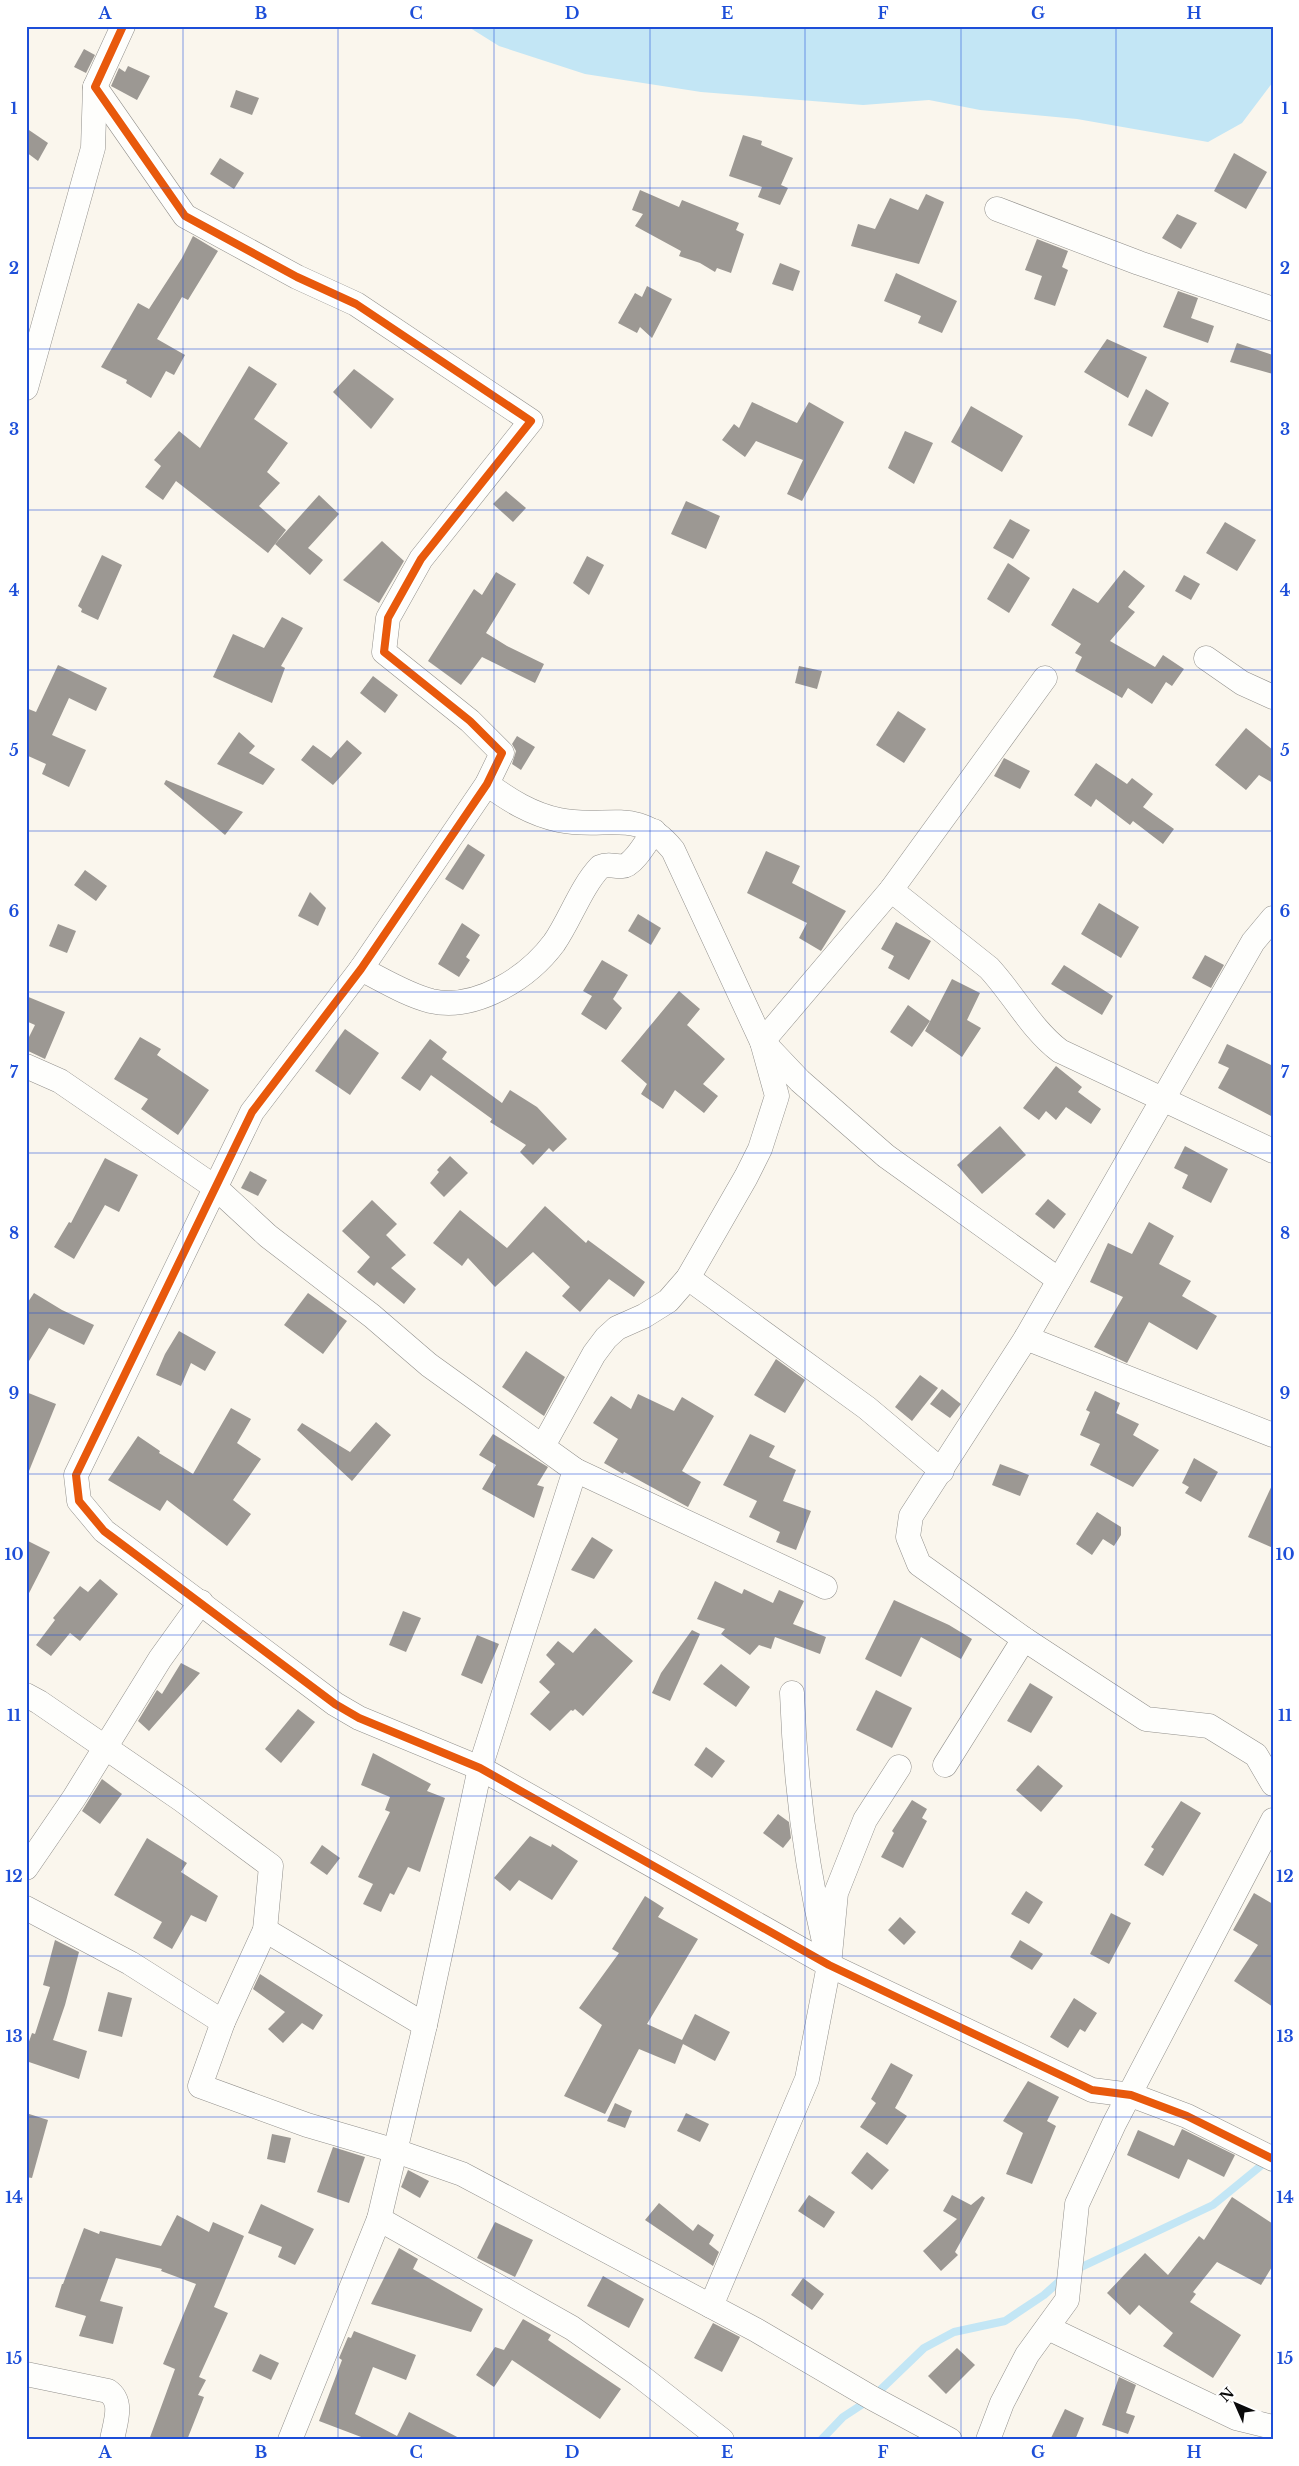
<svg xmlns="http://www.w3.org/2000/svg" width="1299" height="2466" font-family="'Libre Baskerville',serif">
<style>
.water{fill:#c3e6f5}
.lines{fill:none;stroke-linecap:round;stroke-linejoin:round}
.stream{stroke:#c3e6f5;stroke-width:8}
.building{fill:#9c9893}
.minor-casing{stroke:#92908c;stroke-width:25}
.minor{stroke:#fefefc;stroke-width:24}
.cycleway-casing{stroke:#fff;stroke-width:11}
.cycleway{stroke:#e8590c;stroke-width:8}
.grid{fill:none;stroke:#1d4ed8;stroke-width:1;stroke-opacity:0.55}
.neatline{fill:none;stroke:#1d4ed8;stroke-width:2}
.grid-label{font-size:16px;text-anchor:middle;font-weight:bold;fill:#1d4ed8}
</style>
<rect width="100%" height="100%" fill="#faf6ed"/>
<path class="water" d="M467,26H1273V82L1242,123L1208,142L1077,119L980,110L929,100L863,105L701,92L585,74L499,46Z"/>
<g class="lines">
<g class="stream">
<path d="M1075,2270L1213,2205L1268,2160"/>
<path d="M821,2440L843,2417L872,2398L924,2348L954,2332L1005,2321L1044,2295L1063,2278"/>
</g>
</g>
<g class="building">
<path d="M84,49L95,55L86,73L74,67Z"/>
<path d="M128,66L150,76L137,100L111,86L119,68L125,72Z"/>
<path d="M236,90L259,98L252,115L230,107Z"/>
<path d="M26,128L48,143L38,161L26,152Z"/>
<path d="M743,135L762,141L761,145L793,158L781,185L788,188L780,205L758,197L762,187L729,176Z"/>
<path d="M1234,153L1267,172L1246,209L1214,191Z"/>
<path d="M220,158L244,173L234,189L210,174Z"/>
<path d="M640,190L679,207L682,200L739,223L736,230L744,234L731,273L717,268L715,272L700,263L679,256L681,251L635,226L643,214L632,210Z"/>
<path d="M926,194L944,202L919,264L851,246L858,224L875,229L890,198L918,210Z"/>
<path d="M1177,214L1197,223L1181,249L1162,238Z"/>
<path d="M193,236L218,251L188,300L182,297L157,339L185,355L174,375L166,371L151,398L126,383L127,380L101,367L138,303L149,309L182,258Z"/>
<path d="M1037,239L1068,251L1062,267L1068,270L1055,306L1034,299L1042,276L1025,270Z"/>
<path d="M780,263L800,271L793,291L772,284Z"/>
<path d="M896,273L957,301L942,333L918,323L921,316L884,301Z"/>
<path d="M647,286L672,299L652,338L640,327L637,333L618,323L635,293L642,297Z"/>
<path d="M1178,291L1198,298L1191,318L1214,326L1208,343L1163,327Z"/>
<path d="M1107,339L1147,357L1128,398L1084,372Z"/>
<path d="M1237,343L1273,355V374L1230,362Z"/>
<path d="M249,366L277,384L254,419L288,443L267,472L280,483L259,506L286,530L268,553L176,481L163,500L145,487L161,466L154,460L179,431L200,448Z"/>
<path d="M354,369L394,399L371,429L333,392Z"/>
<path d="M1146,389L1169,403L1152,437L1128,425Z"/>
<path d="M752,402L797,423L809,402L844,422L802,501L787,494L803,460L756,441L745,457L722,440L734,424L739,428Z"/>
<path d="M971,406L1023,436L1002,472L951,442Z"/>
<path d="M905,431L933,443L914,484L888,468Z"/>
<path d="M506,491L526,508L513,522L493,504Z"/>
<path d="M319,495L339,514L308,548L323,560L310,575L275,544Z"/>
<path d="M686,501L720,516L706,549L671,534Z"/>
<path d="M1010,519L1030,530L1013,559L993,548Z"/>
<path d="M1225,522L1256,540L1237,571L1206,553Z"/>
<path d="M382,541L404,561L379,603L343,580Z"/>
<path d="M102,555L122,565L98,620L81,612L82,609L78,606Z"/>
<path d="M587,556L604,565L589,595L573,583Z"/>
<path d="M1008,563L1030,578L1009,613L987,599Z"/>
<path d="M1124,570L1145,586L1128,607L1135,612L1110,641L1155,667L1163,655L1184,669L1172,686L1166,682L1152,704L1128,688L1122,698L1075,671L1082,657L1075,653L1081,644L1051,625L1073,588L1098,603Z"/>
<path d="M496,572L516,584L486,633L507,646L544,664L535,683L482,657L461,685L428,661L474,589L482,595Z"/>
<path d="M1184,575L1200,584L1191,600L1175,591Z"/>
<path d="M282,617L303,628L281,666L285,668L272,703L213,677L233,634L264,648Z"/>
<path d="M58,665L107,688L96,711L69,698L52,735L86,750L69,787L42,774L46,764L26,755V708L36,712Z"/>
<path d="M799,666L822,671L817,689L795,683Z"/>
<path d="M373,676L398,695L385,713L360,693Z"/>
<path d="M898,711L926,729L904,763L876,745Z"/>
<path d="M1246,728L1273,750V783L1259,775L1246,790L1215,765Z"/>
<path d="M239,732L255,746L249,753L275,769L263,785L217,764Z"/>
<path d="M517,736L535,747L521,770L512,764L516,751L512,744Z"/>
<path d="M347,740L362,753L333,785L301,760L313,745L331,758Z"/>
<path d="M1004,758L1030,771L1020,789L994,776Z"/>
<path d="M1096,763L1127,784L1132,778L1153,794L1143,807L1174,829L1163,844L1133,821L1130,825L1096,799L1091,807L1074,795Z"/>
<path d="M166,780L243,812L225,835L164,784Z"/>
<path d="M468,844L485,855L463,890L445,879Z"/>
<path d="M766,851L800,866L792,883L846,911L821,951L799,938L807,923L747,893Z"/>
<path d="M85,870L107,886L96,901L74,885Z"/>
<path d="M310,892L326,908L318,926L298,916Z"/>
<path d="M1099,903L1139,927L1121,958L1081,934Z"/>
<path d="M638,914L661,928L651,945L628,931Z"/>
<path d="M896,922L931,941L909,980L888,968L894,956L881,949Z"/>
<path d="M462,923L480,935L466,957L470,960L459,977L438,964Z"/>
<path d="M58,924L76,931L67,953L49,946Z"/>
<path d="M1205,955L1224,965L1211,988L1192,978Z"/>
<path d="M602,960L628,975L613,999L622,1008L606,1030L581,1014L592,996L583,991Z"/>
<path d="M1064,965L1113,996L1102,1015L1051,984Z"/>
<path d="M952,979L980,993L967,1020L981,1028L962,1057L925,1031Z"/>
<path d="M679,991L700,1009L687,1025L725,1059L703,1084L718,1096L704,1113L675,1090L663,1109L641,1094L647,1084L621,1061Z"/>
<path d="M26,996L65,1012L45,1059L26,1050V1043L35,1025L26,1021Z"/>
<path d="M908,1005L930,1021L912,1047L890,1032Z"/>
<path d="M345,1029L379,1053L350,1095L315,1071Z"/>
<path d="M140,1037L161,1049L157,1055L209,1090L178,1135L141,1109L148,1099L114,1079Z"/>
<path d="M430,1039L447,1052L442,1059L502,1103L510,1090L537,1107L567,1139L553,1152L549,1148L533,1165L520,1152L526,1145L490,1122L492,1119L431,1075L420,1091L401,1078Z"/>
<path d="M1227,1044L1273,1066V1117L1218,1088L1229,1068L1218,1063Z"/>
<path d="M1056,1066L1082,1087L1078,1092L1101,1109L1091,1124L1066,1107L1056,1120L1046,1111L1039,1120L1023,1108Z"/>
<path d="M1000,1126L1026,1155L982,1194L957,1165Z"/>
<path d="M1185,1146L1228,1169L1211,1203L1182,1188L1188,1175L1174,1168Z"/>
<path d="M450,1156L468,1173L444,1197L430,1183L439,1172L437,1170Z"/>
<path d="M105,1158L138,1175L119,1212L105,1205L74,1259L54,1247L69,1222L71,1223Z"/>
<path d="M250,1171L267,1180L258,1196L241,1188Z"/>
<path d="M1048,1199L1066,1214L1054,1229L1035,1214Z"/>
<path d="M372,1200L397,1224L386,1235L406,1255L391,1268L416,1289L404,1304L377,1282L374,1286L357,1272L370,1257L342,1231Z"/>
<path d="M545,1206L586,1243L588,1240L645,1282L634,1297L609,1279L580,1312L562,1296L570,1287L533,1252L495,1287L468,1258L462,1266L433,1243L460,1210L507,1248Z"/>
<path d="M1149,1222L1174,1236L1159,1264L1191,1281L1182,1296L1217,1316L1197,1350L1149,1322L1127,1363L1094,1347L1123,1297L1090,1282L1108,1243L1132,1254Z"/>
<path d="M34,1293L62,1310L94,1325L84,1345L49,1328L26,1366V1305Z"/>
<path d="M308,1293L347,1321L323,1354L284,1325Z"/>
<path d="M179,1331L216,1352L205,1371L191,1363L181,1386L156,1375L165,1354Z"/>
<path d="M526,1351L565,1377L544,1416L502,1387Z"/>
<path d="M776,1359L805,1380L785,1413L754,1395Z"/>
<path d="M920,1375L938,1388L912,1421L895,1407Z"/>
<path d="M942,1389L961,1404L950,1418L930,1404Z"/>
<path d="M1095,1391L1120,1403L1116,1413L1139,1424L1133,1435L1159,1450L1133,1487L1090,1465L1100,1444L1080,1435L1090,1412L1086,1410Z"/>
<path d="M26,1392L56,1404L27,1476H26Z"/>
<path d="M638,1394L674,1411L682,1397L714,1416L682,1471L701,1482L688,1507L624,1472L623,1474L604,1463L618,1439L593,1423L611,1396L631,1409Z"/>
<path d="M231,1408L251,1419L237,1443L261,1459L233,1500L251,1514L227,1546L167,1500L160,1511L108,1480L138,1436L160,1451L159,1453L193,1474Z"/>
<path d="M376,1422L391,1435L352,1481L297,1430L302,1423L350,1452Z"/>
<path d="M493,1434L548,1467L537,1485L544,1487L534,1518L482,1489L496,1465L479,1455Z"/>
<path d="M750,1434L775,1446L769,1457L796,1470L783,1501L811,1511L796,1550L776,1542L780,1532L749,1517L757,1501L723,1485Z"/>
<path d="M1194,1458L1218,1472L1201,1502L1185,1493L1189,1487L1182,1483Z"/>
<path d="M1000,1464L1029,1475L1020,1496L992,1485Z"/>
<path d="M1273,1483V1548L1248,1537Z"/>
<path d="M1097,1512L1121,1527V1535L1114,1546L1103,1539L1092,1555L1076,1544Z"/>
<path d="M592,1537L613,1550L594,1579L571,1570Z"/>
<path d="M26,1540L50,1552L26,1599Z"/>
<path d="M100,1579L118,1594L80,1641L70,1633L51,1656L36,1645L55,1620L53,1618L80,1586L88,1592Z"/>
<path d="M715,1581L742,1594L744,1589L773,1603L779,1590L804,1601L793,1624L826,1637L820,1654L775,1637L771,1649L759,1645L750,1655L721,1634L725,1629L697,1619Z"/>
<path d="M894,1600L949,1625L972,1639L961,1659L921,1637L901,1677L865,1659Z"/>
<path d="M403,1611L421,1618L406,1652L389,1645Z"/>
<path d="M595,1628L633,1661L583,1716L575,1709L573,1711L571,1710L550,1731L530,1714L550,1692L539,1682L555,1664L546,1655L558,1641L573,1653Z"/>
<path d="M692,1630L700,1634L670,1701L652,1693L661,1673Z"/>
<path d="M477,1635L499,1644L482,1684L461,1675Z"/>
<path d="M181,1663L200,1673L149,1731L138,1721L157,1690L162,1694Z"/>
<path d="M721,1664L750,1687L736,1707L703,1684Z"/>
<path d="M1030,1683L1053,1697L1031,1733L1007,1721Z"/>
<path d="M876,1690L912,1708L892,1748L856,1730Z"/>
<path d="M298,1709L315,1722L281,1763L265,1749Z"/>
<path d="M706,1747L725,1761L712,1778L694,1765Z"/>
<path d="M373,1753L431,1784L427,1791L445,1798L420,1872L408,1867L394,1895L390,1893L381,1912L363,1904L373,1884L358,1877L390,1812L385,1810L390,1797L361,1785Z"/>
<path d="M1038,1765L1063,1786L1041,1812L1016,1790Z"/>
<path d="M102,1779L122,1794L100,1824L82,1811Z"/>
<path d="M912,1800L927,1809L922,1818L927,1821L903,1868L881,1857L894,1833L892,1831Z"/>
<path d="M1181,1801L1201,1813L1163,1876L1144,1865L1154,1849L1151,1847Z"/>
<path d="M778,1814L789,1822L791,1838L783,1848L763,1833Z"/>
<path d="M530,1836L551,1847L552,1844L578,1861L552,1900L519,1880L510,1891L494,1878Z"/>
<path d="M147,1838L187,1863L181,1872L218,1896L206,1922L191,1915L172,1949L153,1938L162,1922L114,1895Z"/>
<path d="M322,1845L340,1858L327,1875L310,1863Z"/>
<path d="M1026,1891L1043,1902L1029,1924L1011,1914Z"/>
<path d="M1254,1893L1273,1904V2007L1234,1981L1258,1945L1233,1930Z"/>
<path d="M645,1896L664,1908L658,1917L698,1939L647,2024L682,2040L695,2014L730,2032L715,2061L683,2044L675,2064L639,2049L605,2114L564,2096L602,2025L579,2008L619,1953L612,1949Z"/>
<path d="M1111,1913L1131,1923L1109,1964L1090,1954Z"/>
<path d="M900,1917L916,1932L904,1945L888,1930Z"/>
<path d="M55,1940L79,1952L65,2005L53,2040L87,2051L79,2079L26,2061V2050L32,2033L35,2034L50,1987L43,1985Z"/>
<path d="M1020,1940L1043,1954L1032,1970L1010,1957Z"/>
<path d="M260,1974L323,2015L313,2030L302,2023L283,2043L268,2029L285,2012L253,1989Z"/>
<path d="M108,1992L132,1998L122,2037L98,2031Z"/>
<path d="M1074,1998L1097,2013L1085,2032L1080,2029L1068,2048L1050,2037Z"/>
<path d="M891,2063L913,2075L895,2108L907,2116L887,2145L860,2127L876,2103L871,2099Z"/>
<path d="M1028,2081L1059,2097L1047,2121L1056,2126L1032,2184L1006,2174L1023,2133L1003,2121Z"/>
<path d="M615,2103L632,2111L625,2128L607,2121Z"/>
<path d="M26,2113L48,2120L32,2178L26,2177Z"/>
<path d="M686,2113L709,2124L700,2142L677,2131Z"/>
<path d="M1182,2129L1235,2155L1224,2177L1188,2159L1179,2179L1127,2155L1138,2130L1174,2146Z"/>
<path d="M272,2134L291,2138L285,2163L267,2159Z"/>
<path d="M333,2147L365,2157L349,2203L317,2192Z"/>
<path d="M867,2152L889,2170L872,2190L851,2173Z"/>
<path d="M408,2170L429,2181L420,2198L401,2187Z"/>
<path d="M809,2195L835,2212L824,2228L798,2211Z"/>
<path d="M952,2195L971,2205L982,2196L985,2198L955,2252L958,2255L941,2271L923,2251L957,2219L943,2211Z"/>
<path d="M1232,2197L1273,2224V2265L1261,2285L1217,2262L1193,2292L1196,2294L1190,2302L1241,2335L1213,2378L1163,2346L1173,2333L1139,2305L1130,2315L1107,2293L1145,2253L1168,2275L1199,2236L1204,2240Z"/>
<path d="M659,2203L693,2231L698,2224L714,2235L709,2244L719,2252L713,2266L645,2220Z"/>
<path d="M261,2204L314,2229L295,2265L278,2257L282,2247L248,2233Z"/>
<path d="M177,2215L209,2232L213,2222L244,2236L214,2307L228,2313L199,2377L206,2380L198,2395L204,2397L187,2440H149L175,2369L163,2364L196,2284L161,2271L162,2269L116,2258L100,2301L123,2307L113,2344L79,2336L86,2316L55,2307L62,2284H63L84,2228L99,2234L100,2231L161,2246Z"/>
<path d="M495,2222L533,2240L515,2277L477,2258Z"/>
<path d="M399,2248L418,2259L413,2269L483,2309L471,2332L371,2304Z"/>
<path d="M603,2276L644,2299L629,2328L587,2306Z"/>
<path d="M803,2278L824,2294L812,2310L791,2295Z"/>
<path d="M523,2319L551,2335L548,2340L621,2389L600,2419L512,2360L494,2387L476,2375L495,2347L504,2350Z"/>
<path d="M713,2323L740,2337L722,2372L694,2358Z"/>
<path d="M354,2331L416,2355L406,2380L373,2367L355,2414L397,2436L409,2412L463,2440H369L319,2421L342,2360L339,2358L348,2337L351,2338Z"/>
<path d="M957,2348L975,2365L946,2394L928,2376Z"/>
<path d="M260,2354L279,2363L271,2380L252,2371Z"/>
<path d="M1119,2377L1136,2385L1126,2413L1135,2416L1128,2434L1102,2425Z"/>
<path d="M1065,2409L1084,2418L1075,2440H1050Z"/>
</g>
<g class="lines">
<g class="minor-casing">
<g id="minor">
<path d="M123,26L95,87L185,216L297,277L356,304L531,421L421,559L388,618L384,652L470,721L502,753L487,784L361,969L252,1112L76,1475L79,1501L104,1531L335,1704L359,1718L480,1768L829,1965L1092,2090L1131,2095L1187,2116L1273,2159"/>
<path d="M997,209L1139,263L1273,309"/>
<path d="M26,388L93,148L95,87"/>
<path d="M1206,658L1242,683L1273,697"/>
<path d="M487,784C509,800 531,814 559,820C606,830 638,806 673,850L762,1042L777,1096L760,1149L746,1177L688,1278L668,1301L644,1316L617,1328L606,1338L594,1354L543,1446"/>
<path d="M891,890L989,968C1014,995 1031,1029 1060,1051L1273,1151"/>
<path d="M1273,918L1253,942L1026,1338L911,1516L908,1537L919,1564L1024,1639L1146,1719L1209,1726L1256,1755L1273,1784"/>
<path d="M361,969C383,980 407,995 431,1001C476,1011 528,978 554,943C570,920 581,887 600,867C609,863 613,867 623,866C633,866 648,839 654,831"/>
<path d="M762,1042L891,890L1045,678"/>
<path d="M764,1043L800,1081L886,1156L1059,1280"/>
<path d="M26,1066L60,1081L216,1188L268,1236L372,1316L429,1365L575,1470L825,1587"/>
<path d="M688,1278L867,1408L942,1471"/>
<path d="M1026,1338L1273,1435"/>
<path d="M792,1693C795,1778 805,1862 825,1946"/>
<path d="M26,1695L39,1702L182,1800L271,1866L265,1930L223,2022L200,2086L307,2125L396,2151L462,2174L756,2330L872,2398L950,2440"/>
<path d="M945,1765L1024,1639"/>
<path d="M26,1868L74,1798L160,1659L201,1602"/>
<path d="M26,1908L130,1963L223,2022"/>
<path d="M265,1930L425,2025"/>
<path d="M379,2219L572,2328L639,2375L722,2440"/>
<path d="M711,2306L807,2079L829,1965L836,1893L865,1820L899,1767"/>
<path d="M1048,2328L1236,2418L1273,2427"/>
<path d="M26,2374L108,2391C124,2402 115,2423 112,2440"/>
<path d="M290,2440L379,2219L425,2025L480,1768L575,1470"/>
<path d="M988,2440L1002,2403L1027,2355L1067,2300L1077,2204L1114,2124L1273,1820"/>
</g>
</g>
<use href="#minor" class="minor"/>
<g class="cycleway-casing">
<path id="cycleway" d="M123,26L95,87L185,216L297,277L356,304L531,421L421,559L388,618L384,652L470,721L502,753L487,784L361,969L252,1112L76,1475L79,1501L104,1531L335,1704L359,1718L480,1768L829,1965L1092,2090L1131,2095L1187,2116L1273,2159"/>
</g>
<use href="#cycleway" class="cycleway"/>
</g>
<path class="grid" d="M183,26V2440M338,26V2440M494,26V2440M650,26V2440M805,26V2440M961,26V2440M1116,26V2440M26,188H1273M26,349H1273M26,510H1273M26,670H1273M26,831H1273M26,992H1273M26,1153H1273M26,1313H1273M26,1474H1273M26,1635H1273M26,1796H1273M26,1956H1273M26,2117H1273M26,2278H1273"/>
<rect width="1299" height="2466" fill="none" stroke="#ffffff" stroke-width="55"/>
<g transform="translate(1236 2404) rotate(315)" stroke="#ffffff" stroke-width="4" paint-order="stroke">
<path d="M0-4L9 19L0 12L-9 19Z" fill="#0a0a0a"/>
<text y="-8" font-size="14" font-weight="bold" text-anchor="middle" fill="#0a0a0a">N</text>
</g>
<rect x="28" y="28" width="1244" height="2410" class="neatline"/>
<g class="grid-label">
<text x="105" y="19">A</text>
<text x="261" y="19">B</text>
<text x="416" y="19">C</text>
<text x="572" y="19">D</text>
<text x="727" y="19">E</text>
<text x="883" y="19">F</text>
<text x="1038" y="19">G</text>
<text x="1194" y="19">H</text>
<text x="14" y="114">1</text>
<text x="1285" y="114">1</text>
<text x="14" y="274">2</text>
<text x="1285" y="274">2</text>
<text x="14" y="435">3</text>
<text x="1285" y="435">3</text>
<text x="14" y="596">4</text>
<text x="1285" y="596">4</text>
<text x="14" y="756">5</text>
<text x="1285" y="756">5</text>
<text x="14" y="917">6</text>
<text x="1285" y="917">6</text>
<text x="14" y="1078">7</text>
<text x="1285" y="1078">7</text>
<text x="14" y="1239">8</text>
<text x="1285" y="1239">8</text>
<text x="14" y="1399">9</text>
<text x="1285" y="1399">9</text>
<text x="14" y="1560">10</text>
<text x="1285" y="1560">10</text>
<text x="14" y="1721">11</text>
<text x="1285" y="1721">11</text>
<text x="14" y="1882">12</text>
<text x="1285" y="1882">12</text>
<text x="14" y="2042">13</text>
<text x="1285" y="2042">13</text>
<text x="14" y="2203">14</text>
<text x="1285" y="2203">14</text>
<text x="14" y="2364">15</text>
<text x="1285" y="2364">15</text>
<text x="105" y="2458">A</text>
<text x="261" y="2458">B</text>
<text x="416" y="2458">C</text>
<text x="572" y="2458">D</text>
<text x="727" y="2458">E</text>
<text x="883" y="2458">F</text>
<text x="1038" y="2458">G</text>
<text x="1194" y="2458">H</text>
</g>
</svg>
